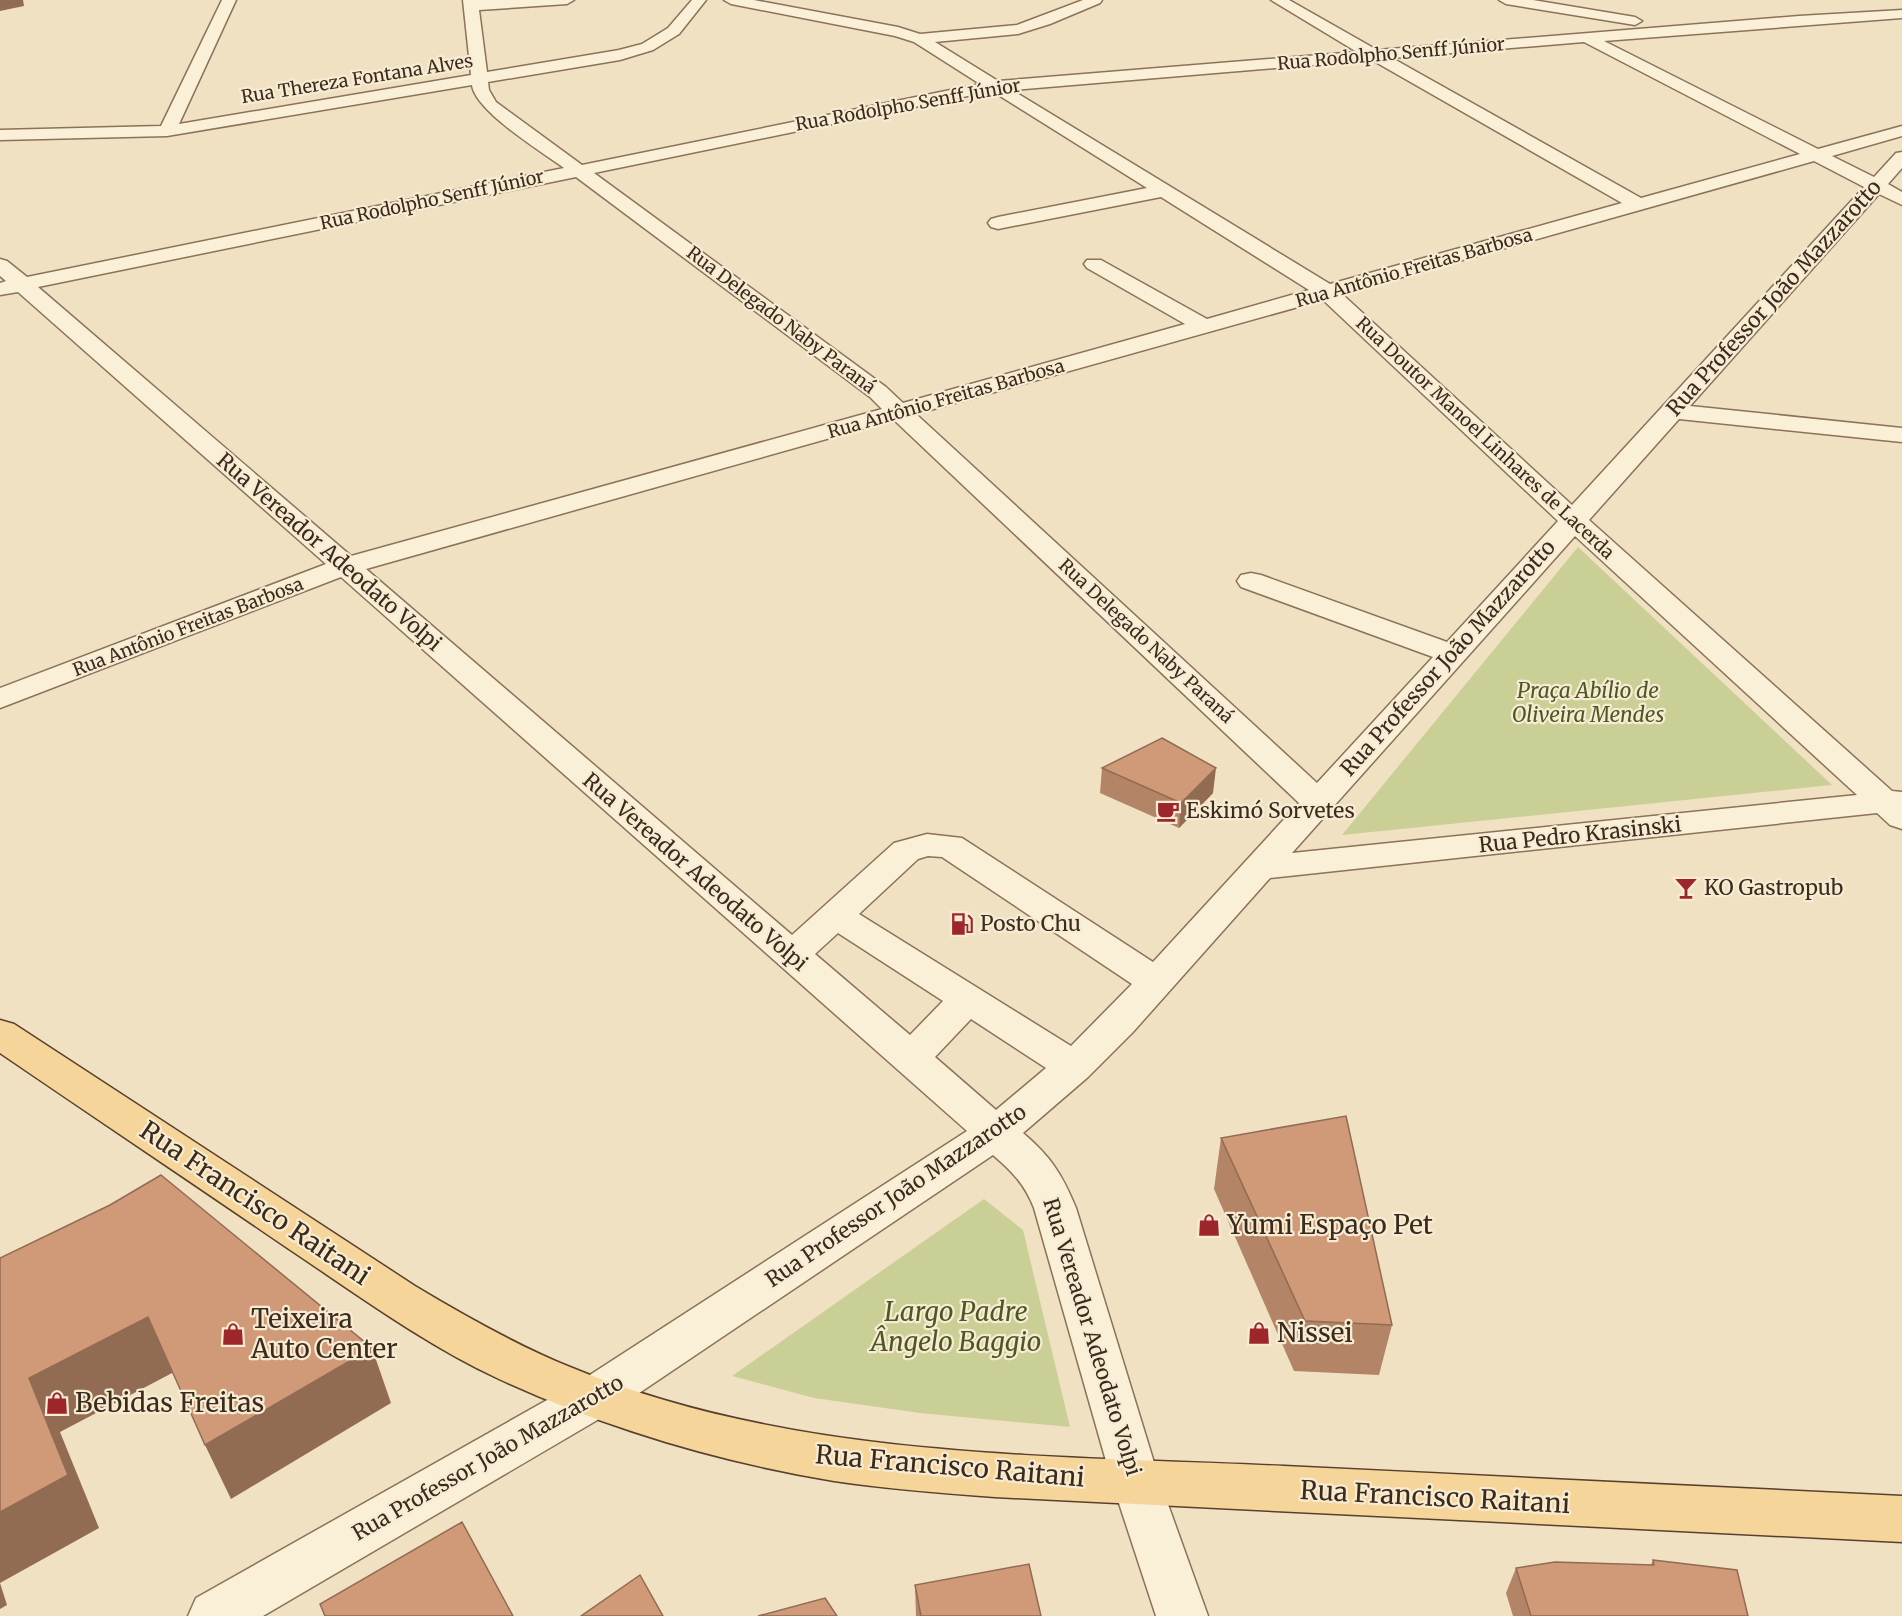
<svg xmlns="http://www.w3.org/2000/svg" width="1902" height="1616" font-family="Merriweather,serif">
<style>
.green{fill:#cacf96}
.lines{fill:none;stroke-linecap:round;stroke-linejoin:round}
.minor-casing{stroke:#8b7259;stroke-width:3}
.major-casing{stroke:#59402d;stroke-width:3}
.minor{fill:#faefd7;fill-rule:evenodd}
.major{fill:#f5d599;fill-rule:evenodd}
.wall{fill:#b38466}
.shaded-wall{fill:#926b53}
.building{fill:#d09977;stroke:#926b53;stroke-width:1.5}
.labels{text-anchor:middle;stroke-width:4.5;stroke-linejoin:round;paint-order:stroke}
.far-street-label{font-size:18px;fill:#3b2b1d;stroke:#f7ecd3}
.street-label{font-size:21px;fill:#3b2b1d;stroke:#f7ecd3}
.park-label{font-size:21px;font-style:italic;fill:#4c5823;stroke:#f7ecd3}
.poi-label{font-size:21px;fill:#3b2b1d;stroke:#f7ecd3;text-anchor:start}
.near-street-label{font-size:26px;fill:#3b2b1d;stroke:#f7ecd3}
.near-poi-label{font-size:26px;fill:#3b2b1d;stroke:#f7ecd3;text-anchor:start}
.near-park-label{font-size:26px;font-style:italic;fill:#4c5823;stroke:#f7ecd3}
</style>
<rect width="100%" height="100%" fill="#f0e1c3"/>
<g class="green">
<path d="M1578,547L1832,785L1342,835Z"/>
<path d="M984,1199L1023,1230L1070,1427L920,1413L814,1398L732,1376Z"/>
</g>
<g class="lines">
<g class="minor-casing">
<g id="minor">
<path d="M222,0H236L179,124L471,75L463,0H574L567,4L479,10L487,72L619,50L642,44L668,28L692,0H706L679,34L653,50L620,60L488,82L489,90L496,102L582,165L980,84L914,42L895,36L731,4L724,0H754L898,27L920,34L1017,25L1083,0H1102L1100,3L1050,24L1018,34L935,42L998,81L1357,52L1271,0H1289L1377,50L1799,16L1902,10V18L1604,41L1818,149L1902,126V136L1832,156L1874,177L1896,153L1902,152V168L1888,184L1902,192V205L1879,194L1690,406L1902,428V442L1679,419L1589,520L1892,791L1902,792V829L1890,825L1877,813L1270,878L1133,1032L1088,1077L1023,1133C1051,1157 1062,1174 1076,1208L1160,1482L1208,1616H1156L1112,1482L1034,1208C1025,1185 1012,1171 993,1155L611,1412L263,1616H188L196,1598L579,1382L967,1131L341,577L0,708V688L326,564L18,292L0,295V283L6,281L0,276V259L7,261L27,277L564,168C542,152 475,111 472,85L167,136L0,140V130L161,126ZM1584,42L1800,154L1641,198L1392,58ZM1372,60L1622,203L1330,284L1012,90ZM992,91L1147,188L998,217L991,219L988,223L991,227L998,229L1161,197L1309,290L1207,319L1101,260H1087L1084,264L1087,268L1185,324L903,403L886,387L594,173ZM1814,161L1864,187L1572,505L1342,294ZM576,177L870,397L882,409L351,556L38,287ZM1323,300L1558,521L1447,642L1261,575L1251,573L1241,575L1237,581L1241,587L1433,657L1317,783L916,414ZM894,420L1299,803L1153,962L962,838L927,834L894,843L792,935L366,569ZM1575,536L1857,795L1292,853ZM928,856L942,857L1132,984L1071,1046L859,914L918,859ZM838,933L943,1001L910,1035L815,954ZM971,1019L1046,1068L996,1110L935,1057Z"/>
<path d="M1499,0H1533L1635,17L1642,21L1635,25L1506,4Z"/>
</g>
</g>
<g class="major-casing">
<path id="major" d="M0,1020L14,1024L415,1286C465,1316 516,1345 570,1367C795,1460 1046,1455 1284,1466C1490,1476 1696,1486 1902,1496V1542L995,1497C941,1493 887,1489 834,1481C719,1462 605,1428 499,1379C424,1344 355,1293 286,1247C191,1182 95,1118 0,1053Z"/>
</g>
<use href="#minor" class="minor"/>
<use href="#major" class="major"/>
</g>
<g class="wall">
<path d="M1102,768L1213,793L1179,828L1100,793Z"/>
<path d="M1221,1138L1392,1325L1379,1375L1294,1371L1214,1189Z"/>
<path d="M1653,1560L1748,1616H1513L1506,1593L1516,1568L1651,1565Z"/>
<path d="M915,1585L1041,1616H916Z"/>
</g>
<g class="shaded-wall">
<path d="M0,0H23L24,6L0,11Z"/>
<path d="M1216,768L1213,793L1179,828L1181,803Z"/>
<path d="M148,1317L174,1372L60,1432L99,1528L0,1583L7,1605L0,1609V1512L29,1378Z"/>
<path d="M372,1348L391,1403L231,1499L205,1445Z"/>
</g>
<g class="building">
<path d="M1162,738L1216,768L1181,803L1102,768Z"/>
<path d="M1346,1116L1392,1325L1305,1321L1221,1138Z"/>
<path d="M161,1175L372,1348L205,1445L148,1317L29,1378L68,1475L0,1512V1258L110,1205Z"/>
<path d="M462,1522L513,1616H325L320,1604Z"/>
<path d="M1653,1560L1737,1570L1748,1616H1531L1516,1568L1555,1562L1654,1565Z"/>
<path d="M1029,1564L1041,1616H921L915,1585Z"/>
<path d="M640,1575L663,1616H581Z"/>
<path d="M825,1598L837,1616H758Z"/>
</g>
<defs>
<g id="cafe-bare" transform="scale(1.8)"><path d="M-5.5-4.5H6V0H3Q3 3.5 0 3.5H-2.5Q-5.5 3.5-5.5 0ZM3-3.2v2h1.7v-2ZM-6 4.5H4V6H-6Z" fill="#9d262a" stroke="#f7ecd3" stroke-width="2.5" paint-order="stroke"/></g>
<g id="bar-bare" transform="scale(1.8)"><path d="M-6-5H6L.8 .8V4.5H3.5V6h-7V4.5H-.8V.8Z" fill="#9d262a" stroke="#f7ecd3" stroke-width="2.5" paint-order="stroke"/></g>
<g id="fuel-bare" transform="scale(1.8)"><path d="M-5.5-6h7V0h2V4h1.3V-2.5L3-4.5l.8-.8L6-3V5H2.5V1h-1V6h-7ZM-4.2-4.7v3.2H.2V-4.7Z" fill="#9d262a" stroke="#f7ecd3" stroke-width="2.5" paint-order="stroke"/></g>
<g id="shop-bare" transform="scale(1.8)"><path d="M-5-2.5h2.3a2.7 3.5 0 0 1 5.4 0H5L5.5 6h-11ZM-1.5-2.5h3a1.5 2.3 0 0 0-3 0Z" fill="#9d262a" stroke="#f7ecd3" stroke-width="2.5" paint-order="stroke"/></g>
</defs>
<g fill-rule="evenodd">
<use href="#cafe-bare" x="1168" y="811"/>
<use href="#bar-bare" x="1686" y="888"/>
<use href="#fuel-bare" x="962" y="924"/>
<use href="#shop-bare" x="1209" y="1225"/>
<use href="#shop-bare" x="1259" y="1333"/>
<use href="#shop-bare" x="233" y="1334"/>
<use href="#shop-bare" x="57" y="1403"/>
</g>
<g class="labels">
<g class="far-street-label">
<text transform="translate(1391 54) rotate(-5)" y="6">Rua Rodolpho Senff Júnior</text>
<text transform="translate(357 79) rotate(-9)" y="6">Rua Thereza Fontana Alves</text>
<text transform="translate(908 105) rotate(-10)" y="6">Rua Rodolpho Senff Júnior</text>
<text transform="translate(432 200) rotate(-12)" y="6">Rua Rodolpho Senff Júnior</text>
<text transform="translate(1414 268) rotate(-16)" y="6">Rua Antônio Freitas Barbosa</text>
<text transform="translate(781 320) rotate(37)" y="6">Rua Delegado Naby Paraná</text>
<text transform="translate(946 399) rotate(-16)" y="6">Rua Antônio Freitas Barbosa</text>
<text transform="translate(1485 438) rotate(43)" y="6">Rua Doutor Manoel Linhares de Lacerda</text>
<text transform="translate(188 627) rotate(-21)" y="6">Rua Antônio Freitas Barbosa</text>
<text transform="translate(1146 641) rotate(43)" y="6">Rua Delegado Naby Paraná</text>
</g>
<g class="street-label">
<text transform="translate(1774 298) rotate(-48)" y="7">Rua Professor João Mazzarotto</text>
<text transform="translate(329 552) rotate(41)" y="7">Rua Vereador Adeodato Volpi</text>
<text transform="translate(1448 658) rotate(-48)" y="7">Rua Professor João Mazzarotto</text>
<text transform="translate(1580 835) rotate(-6)" y="7">Rua Pedro Krasinski</text>
<text transform="translate(695 872) rotate(41)" y="7">Rua Vereador Adeodato Volpi</text>
<text transform="translate(896 1196) rotate(-34)" y="7">Rua Professor João Mazzarotto</text>
<text transform="translate(1092 1337) rotate(73)" y="7">Rua Vereador Adeodato Volpi</text>
<text transform="translate(488 1458) rotate(-30)" y="7">Rua Professor João Mazzarotto</text>
</g>
<g class="park-label">
<text x="1588" y="698">Praça Abílio de<tspan x="1588" dy="24">Oliveira Mendes</tspan></text>
</g>
<g class="poi-label">
<text x="1186" y="818">Eskimó Sorvetes</text>
<text x="1704" y="895">KO Gastropub</text>
<text x="980" y="931">Posto Chu</text>
</g>
<g class="near-street-label">
<text transform="translate(255 1203) rotate(34)" y="9">Rua Francisco Raitani</text>
<text transform="translate(950 1466) rotate(5)" y="9">Rua Francisco Raitani</text>
<text transform="translate(1435 1497) rotate(3)" y="9">Rua Francisco Raitani</text>
</g>
<g class="near-poi-label">
<text x="1227" y="1234">Yumi Espaço Pet</text>
<text x="251" y="1328">Teixeira<tspan x="251" dy="30">Auto Center</tspan></text>
<text x="1277" y="1342">Nissei</text>
<text x="75" y="1412">Bebidas Freitas</text>
</g>
<g class="near-park-label">
<text x="956" y="1321">Largo Padre<tspan x="956" dy="30">Ângelo Baggio</tspan></text>
</g>
</g>
</svg>
